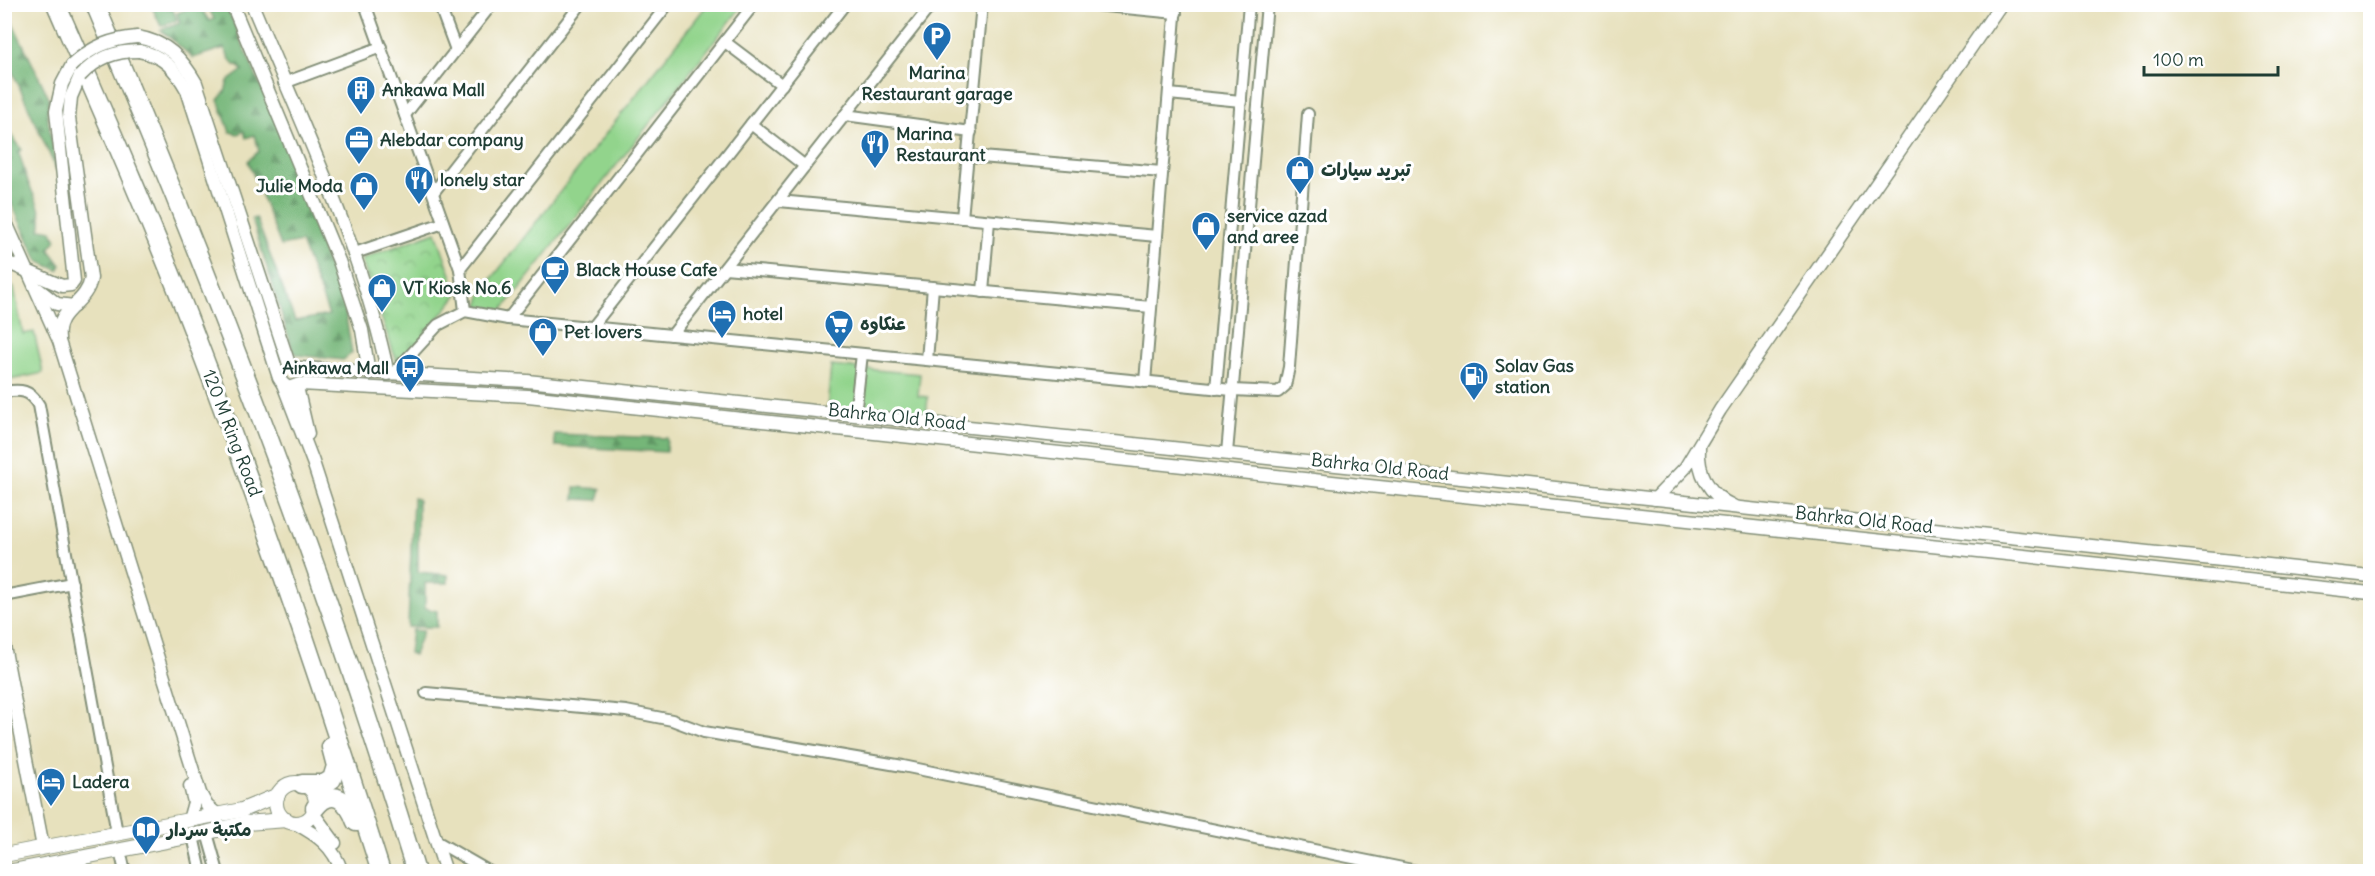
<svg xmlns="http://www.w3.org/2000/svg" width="2375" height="876" font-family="Delius,'Playpen Sans Arabic',sans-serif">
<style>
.grass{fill:#92d48c;stroke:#588860;stroke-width:1.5}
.forest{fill:url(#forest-firs);stroke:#4a7a56;stroke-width:1.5}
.park{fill:url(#park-crowns);stroke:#588860;stroke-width:1.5}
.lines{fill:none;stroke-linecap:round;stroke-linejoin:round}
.minor-casing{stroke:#838f78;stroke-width:14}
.tertiary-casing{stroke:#838f78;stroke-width:15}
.secondary-casing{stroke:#838f78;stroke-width:16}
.motorway-casing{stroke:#838f78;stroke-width:21}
.minor{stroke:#fff;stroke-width:10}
.tertiary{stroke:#fff;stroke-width:12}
.secondary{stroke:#fff;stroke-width:14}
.motorway{stroke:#fff;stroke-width:18}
.tertiary-bridge-casing{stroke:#838f78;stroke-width:15;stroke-linecap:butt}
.tertiary-bridge{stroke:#fff;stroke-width:12}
.labels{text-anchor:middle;stroke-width:6;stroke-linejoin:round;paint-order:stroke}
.poi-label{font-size:18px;font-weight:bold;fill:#1f3d34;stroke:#fff;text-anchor:start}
.street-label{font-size:18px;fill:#1f3d34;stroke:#fff}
</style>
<defs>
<pattern id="forest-firs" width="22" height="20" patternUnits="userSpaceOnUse" patternTransform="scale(1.5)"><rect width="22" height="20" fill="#75b678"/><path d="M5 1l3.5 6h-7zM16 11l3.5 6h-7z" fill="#5f9563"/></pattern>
<pattern id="park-crowns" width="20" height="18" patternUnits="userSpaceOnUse" patternTransform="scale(1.5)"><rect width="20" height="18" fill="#92d48c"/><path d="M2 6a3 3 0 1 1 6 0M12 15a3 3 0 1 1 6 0" fill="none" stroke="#77ad73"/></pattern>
</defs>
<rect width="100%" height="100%" fill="#fff"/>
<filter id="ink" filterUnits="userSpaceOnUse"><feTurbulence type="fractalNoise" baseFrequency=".0167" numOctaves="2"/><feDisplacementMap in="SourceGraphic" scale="12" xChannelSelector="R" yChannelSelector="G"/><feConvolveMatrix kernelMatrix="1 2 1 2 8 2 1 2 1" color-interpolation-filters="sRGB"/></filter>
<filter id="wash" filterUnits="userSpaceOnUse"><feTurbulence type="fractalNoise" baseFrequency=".008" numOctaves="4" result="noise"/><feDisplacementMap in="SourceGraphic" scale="24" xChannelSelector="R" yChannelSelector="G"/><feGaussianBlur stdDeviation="1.35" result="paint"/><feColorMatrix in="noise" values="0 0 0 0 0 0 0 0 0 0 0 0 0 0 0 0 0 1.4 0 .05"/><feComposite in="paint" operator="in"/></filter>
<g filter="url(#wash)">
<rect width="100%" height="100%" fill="#e7e1bd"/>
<g class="grass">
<path d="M707,5H743L500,313L483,310L479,304L482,291Z"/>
<path d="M5,282L14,288L23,334L34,332L43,373L5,381Z"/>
<path d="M831,366L920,374L918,396L928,397L926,417L827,408Z"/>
</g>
<g class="forest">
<path d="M4,5L49,98L47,114L57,171L5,55Z"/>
<path d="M151,5H171L177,20L161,26Z"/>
<path d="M199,5L209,21L214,19L207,5H226L292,160L297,184L345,311L352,353L343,360L298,355L293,351L252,219L256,218L295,321L329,315L301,242L281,246L248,161L259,151L254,135L246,138L244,131L238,134L230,132L218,100L225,92L228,81L243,70L232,63L224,48L193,58L161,30L180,23L177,13Z"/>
<path d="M11,134L22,150L18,152C23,162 23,169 27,179C33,197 45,210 40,229L52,231L56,240L49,249L61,265L58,270L38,261L5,189V135Z"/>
<path d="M554,434L667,438L666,452L555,446Z"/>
<path d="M575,487L601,489L598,500L574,499Z"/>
<path d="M413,498L418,499V572L448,575V583H425V608L437,611V627H408Z"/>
<path d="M412,630L423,631L414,655L409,653Z"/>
</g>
<path class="park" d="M436,232L458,294L399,368L361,259Z"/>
</g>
<g filter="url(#ink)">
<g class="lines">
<g class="minor-casing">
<g id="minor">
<path d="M365,4L460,269L465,311"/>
<path d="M439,4L456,50"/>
<path d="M1085,4L1176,13"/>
<path d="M725,42L782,85"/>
<path d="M284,83L381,47"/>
<path d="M1169,94L1241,101"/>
<path d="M405,115L492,4"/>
<path d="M845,115L971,132"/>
<path d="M751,124L805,166"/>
<path d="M969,156L1162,172"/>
<path d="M433,193L581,4"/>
<path d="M779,201L1157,236"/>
<path d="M962,218L982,4"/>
<path d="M355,253L443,223"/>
<path d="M725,268L1151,307"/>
<path d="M460,269L668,4"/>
<path d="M983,292L989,221"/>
<path d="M508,319L754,4"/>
<path d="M592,327L845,4"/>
<path d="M672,335L932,4"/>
<path d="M927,360L933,287"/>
<path d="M393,374L438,325L465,311L508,319L1232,390L1278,392L1285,386L1289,367L1308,114"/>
<path d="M1145,382L1176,4"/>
<path d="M1216,389L1249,4"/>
<path d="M4,392C21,389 30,390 39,405L117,833"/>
<path d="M855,415L862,354"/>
<path d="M1227,453L1267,4"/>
<path d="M4,596L72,583"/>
<path d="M426,693L626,711L672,720L704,732L903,766L1422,872"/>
<path d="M207,833L218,872"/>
<path d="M193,836L201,872"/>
<path d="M436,841L490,872"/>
<path d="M120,850L125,872"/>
<path d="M75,872L86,856"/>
</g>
</g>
<g class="tertiary-casing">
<g id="tertiary">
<path d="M232,4L339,261L362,330L369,373"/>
<path d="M252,4C302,125 361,245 388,374"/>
<path d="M137,37C167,42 182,58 196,83L289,364"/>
<path d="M139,51C163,55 175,69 187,90L279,378L283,384L289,388L300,384L528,396L2370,593"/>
<path d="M4,218L59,341L200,793L207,806L218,815"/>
<path d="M4,261L62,286L71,285L74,281L56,111L62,84L72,65"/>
<path d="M38,289L57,304L74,306"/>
<path d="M59,338C55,309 87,305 91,278L69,118L71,97L80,76"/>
<path d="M300,368L527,381L1509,483L2370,576"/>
<path d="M283,384L313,462L446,872"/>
<path d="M297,387L308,434"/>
<path d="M1699,447C1697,473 1709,495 1733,506"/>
<path d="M1655,499L1685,468L1720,410L2001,4"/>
<path d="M4,646L43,847"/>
<path d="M313,813L335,843"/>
<path d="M189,820L194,802L190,786"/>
<path d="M293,822C317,835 333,845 342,872"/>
</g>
</g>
<g class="secondary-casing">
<g id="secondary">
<circle cx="296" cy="803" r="20"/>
<path d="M4,855L242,810L278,795"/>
<path d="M7,872L193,836L245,823L287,820"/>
</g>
</g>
<g class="motorway-casing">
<g id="motorway">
<path d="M56,4C104,114 152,223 195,335C263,512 324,691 381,872"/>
<path d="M95,4C216,288 326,576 416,872"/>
<path d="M302,784H324L332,779L336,766L331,747"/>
<path d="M315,808C333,785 349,802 356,822"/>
</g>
</g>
<use href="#minor" class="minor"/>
<use href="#tertiary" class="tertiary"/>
<use href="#secondary" class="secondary"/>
<use href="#motorway" class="motorway"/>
<g class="tertiary-bridge-casing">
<g id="tertiary-bridge">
<path d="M72,65C91,47 111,39 137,37"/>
<path d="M80,76C97,58 114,51 139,51"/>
</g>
</g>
<use href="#tertiary-bridge" class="tertiary-bridge"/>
</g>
</g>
<defs>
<g id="parking-pin" transform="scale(1.5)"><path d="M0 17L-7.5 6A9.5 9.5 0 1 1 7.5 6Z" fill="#1f6fb2" stroke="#fff"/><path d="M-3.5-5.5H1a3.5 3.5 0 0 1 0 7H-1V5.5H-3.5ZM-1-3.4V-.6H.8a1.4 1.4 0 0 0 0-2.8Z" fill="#fff"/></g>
<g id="building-pin" transform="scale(1.5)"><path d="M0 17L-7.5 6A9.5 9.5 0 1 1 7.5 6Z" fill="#1f6fb2" stroke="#fff"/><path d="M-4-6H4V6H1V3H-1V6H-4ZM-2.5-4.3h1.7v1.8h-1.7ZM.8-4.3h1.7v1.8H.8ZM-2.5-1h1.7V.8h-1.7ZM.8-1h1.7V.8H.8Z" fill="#fff"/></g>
<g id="office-pin" transform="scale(1.5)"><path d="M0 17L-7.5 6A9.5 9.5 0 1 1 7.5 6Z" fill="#1f6fb2" stroke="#fff"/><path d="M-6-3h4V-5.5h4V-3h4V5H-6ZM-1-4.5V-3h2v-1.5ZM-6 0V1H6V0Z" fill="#fff"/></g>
<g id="restaurant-pin" transform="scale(1.5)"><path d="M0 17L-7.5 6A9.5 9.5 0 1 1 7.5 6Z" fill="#1f6fb2" stroke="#fff"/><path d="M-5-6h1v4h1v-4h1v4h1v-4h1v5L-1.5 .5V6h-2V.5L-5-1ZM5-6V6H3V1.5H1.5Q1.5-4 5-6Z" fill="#fff"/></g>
<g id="shop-pin" transform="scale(1.5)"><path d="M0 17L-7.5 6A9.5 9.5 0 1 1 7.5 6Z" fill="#1f6fb2" stroke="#fff"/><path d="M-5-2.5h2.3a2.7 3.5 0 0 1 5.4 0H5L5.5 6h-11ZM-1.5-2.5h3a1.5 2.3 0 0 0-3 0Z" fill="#fff"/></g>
<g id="cafe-pin" transform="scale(1.5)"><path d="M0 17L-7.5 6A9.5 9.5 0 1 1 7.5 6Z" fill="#1f6fb2" stroke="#fff"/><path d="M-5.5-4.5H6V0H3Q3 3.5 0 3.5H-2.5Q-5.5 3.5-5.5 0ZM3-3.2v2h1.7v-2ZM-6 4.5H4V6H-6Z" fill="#fff"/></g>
<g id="hotel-pin" transform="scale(1.5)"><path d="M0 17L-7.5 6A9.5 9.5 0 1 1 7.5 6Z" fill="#1f6fb2" stroke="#fff"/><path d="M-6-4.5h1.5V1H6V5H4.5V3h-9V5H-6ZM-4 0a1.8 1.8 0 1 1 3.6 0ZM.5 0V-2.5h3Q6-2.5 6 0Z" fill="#fff"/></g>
<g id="supermarket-pin" transform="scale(1.5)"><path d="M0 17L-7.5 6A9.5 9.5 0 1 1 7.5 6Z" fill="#1f6fb2" stroke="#fff"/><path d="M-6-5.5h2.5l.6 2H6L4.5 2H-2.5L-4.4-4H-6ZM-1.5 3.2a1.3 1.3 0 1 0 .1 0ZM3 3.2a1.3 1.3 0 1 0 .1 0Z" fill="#fff"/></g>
<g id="bus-pin" transform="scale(1.5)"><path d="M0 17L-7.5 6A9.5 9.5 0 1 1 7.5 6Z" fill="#1f6fb2" stroke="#fff"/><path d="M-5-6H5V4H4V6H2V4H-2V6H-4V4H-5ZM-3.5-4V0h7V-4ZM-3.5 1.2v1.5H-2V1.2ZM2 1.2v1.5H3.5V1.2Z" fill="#fff"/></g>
<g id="fuel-pin" transform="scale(1.5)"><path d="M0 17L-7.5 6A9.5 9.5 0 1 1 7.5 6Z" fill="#1f6fb2" stroke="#fff"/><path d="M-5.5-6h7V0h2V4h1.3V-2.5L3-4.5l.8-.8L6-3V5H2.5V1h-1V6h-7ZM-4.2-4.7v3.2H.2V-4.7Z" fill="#fff"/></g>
<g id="library-pin" transform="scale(1.5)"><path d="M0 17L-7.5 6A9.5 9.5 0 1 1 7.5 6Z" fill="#1f6fb2" stroke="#fff"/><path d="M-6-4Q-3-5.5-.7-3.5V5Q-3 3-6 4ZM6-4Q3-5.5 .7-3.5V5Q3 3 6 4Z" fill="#fff"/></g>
</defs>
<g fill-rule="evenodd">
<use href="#parking-pin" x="937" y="36"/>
<use href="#building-pin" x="361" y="90"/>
<use href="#office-pin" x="359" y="140"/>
<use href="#restaurant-pin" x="875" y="144"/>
<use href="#shop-pin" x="1300" y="170"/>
<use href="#restaurant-pin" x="419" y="180"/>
<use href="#shop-pin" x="364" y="186"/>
<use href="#shop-pin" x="1206" y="226"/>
<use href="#cafe-pin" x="555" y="270"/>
<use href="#shop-pin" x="382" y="288"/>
<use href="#hotel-pin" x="722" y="314"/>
<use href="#supermarket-pin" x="839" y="324"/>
<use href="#shop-pin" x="543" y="332"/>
<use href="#bus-pin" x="410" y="368"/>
<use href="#fuel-pin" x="1474" y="376"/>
<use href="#hotel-pin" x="51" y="782"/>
<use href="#library-pin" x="146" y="830"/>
</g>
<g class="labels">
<g class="poi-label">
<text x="937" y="79" text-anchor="middle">Marina<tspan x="937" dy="21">Restaurant garage</tspan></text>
<text x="382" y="96">Ankawa Mall</text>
<text x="896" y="140">Marina<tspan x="896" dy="21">Restaurant</tspan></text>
<text x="380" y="146">Alebdar company</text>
<text x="1321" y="176">تبريد سيارات</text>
<text x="440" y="186">lonely star</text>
<text x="343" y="192" text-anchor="end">Julie Moda</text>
<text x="1227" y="222">service azad<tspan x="1227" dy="21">and aree</tspan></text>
<text x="576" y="276">Black House Cafe</text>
<text x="403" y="294">VT Kiosk No.6</text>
<text x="743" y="320">hotel</text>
<text x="860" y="330">عنكاوه</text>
<text x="564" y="338">Pet lovers</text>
<text x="1495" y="372">Solav Gas<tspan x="1495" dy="21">station</tspan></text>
<text x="389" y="374" text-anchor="end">Ainkawa Mall</text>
<text x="72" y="788">Ladera</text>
<text x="167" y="836">مكتبة سردار</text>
</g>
<g class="street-label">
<text transform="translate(897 417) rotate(6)" y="6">Bahrka Old Road</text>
<text transform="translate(232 433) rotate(69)" y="6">120 M Ring Road</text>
<text transform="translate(1380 467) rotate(6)" y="6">Bahrka Old Road</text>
<text transform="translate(1864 520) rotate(6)" y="6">Bahrka Old Road</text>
</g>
</g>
<rect width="2375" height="876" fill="none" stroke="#fff" stroke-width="24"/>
<path d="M2144 66v9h134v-9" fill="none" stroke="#1f3d34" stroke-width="3"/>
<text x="2153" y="66" font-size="18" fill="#1f3d34" stroke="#ffffff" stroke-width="4.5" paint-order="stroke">100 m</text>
</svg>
